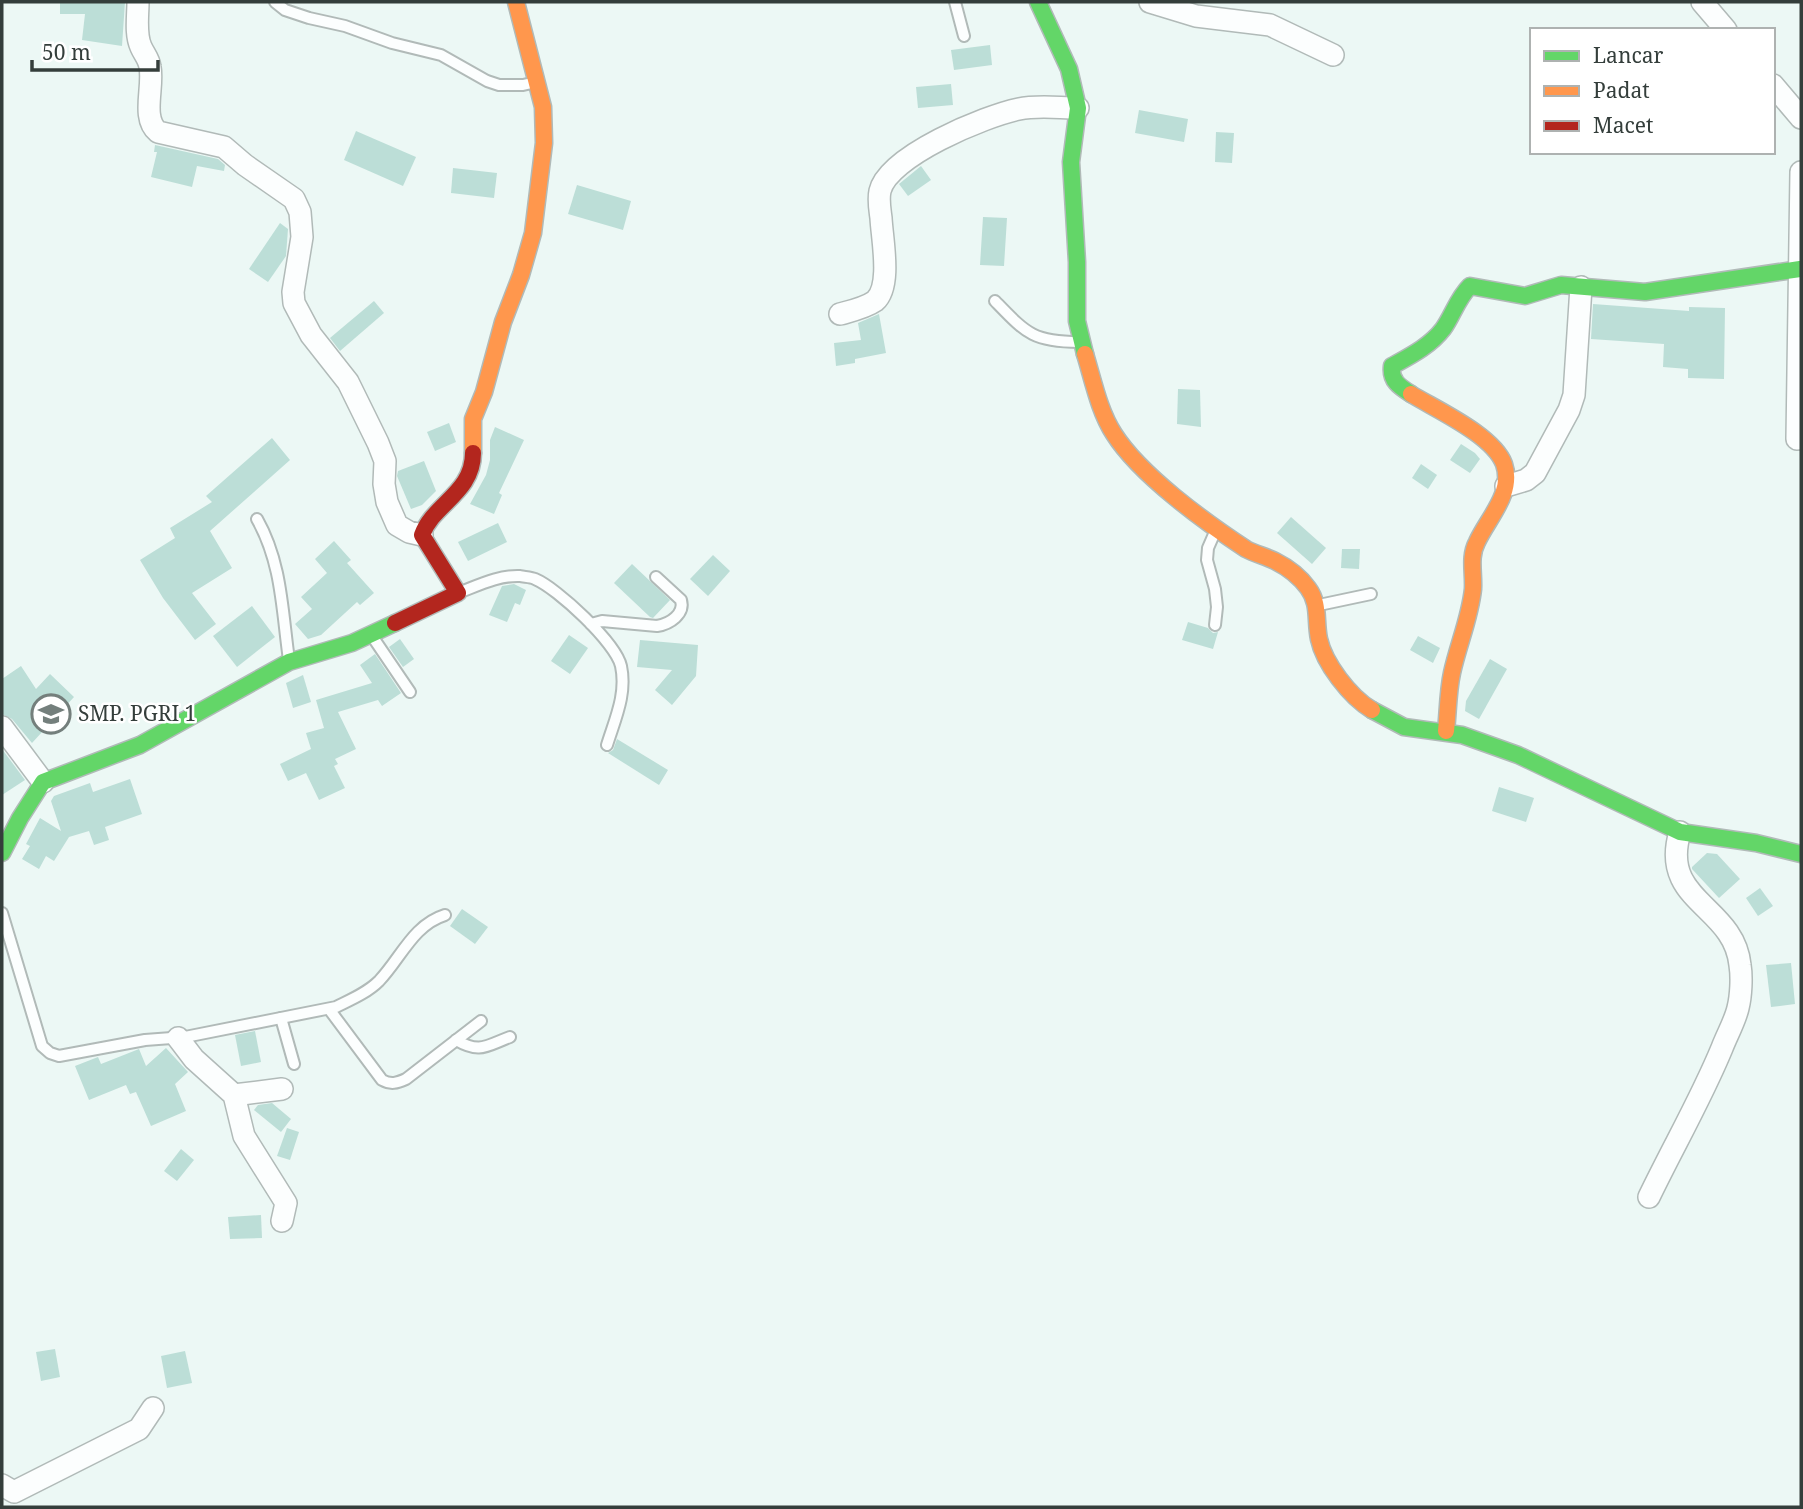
<svg xmlns="http://www.w3.org/2000/svg" width="1803" height="1509" font-family="'Noto Serif',serif">
<style>
.building{fill:#bcded7}
.lines{fill:none;stroke-linecap:round;stroke-linejoin:round}
.lane-casing{stroke:#b1bab8;stroke-width:14}
.street-casing{stroke:#b1bab8;stroke-width:24}
.fast-casing{stroke:#b1bab8;stroke-width:19}
.slow-casing{stroke:#b1bab8;stroke-width:19}
.jam-casing{stroke:#b1bab8;stroke-width:19}
.lane{stroke:#fcfefe;stroke-width:10}
.street{stroke:#fcfefe;stroke-width:21}
.fast{stroke:#63d668;stroke-width:16}
.slow{stroke:#ff974d;stroke-width:16}
.jam{stroke:#b3261e;stroke-width:16}
.labels{text-anchor:middle;stroke-width:5;stroke-linejoin:round;paint-order:stroke}
.poi-label{font-size:21px;fill:#343e3b;stroke:#fff;text-anchor:start}
</style>
<rect width="100%" height="100%" fill="#ecf8f5"/>
<g class="building">
<path d="M60,2H125L122,46L82,40L85,14H60Z"/>
<path d="M990,45L992,65L954,70L951,50Z"/>
<path d="M951,84L953,105L918,108L916,87Z"/>
<path d="M1139,110L1188,119L1184,142L1135,133Z"/>
<path d="M356,131L416,157L403,186L344,160Z"/>
<path d="M1216,132L1234,133L1232,163L1215,162Z"/>
<path d="M155,145L218,159L225,165L224,171L197,166L192,187L151,177L157,152H154Z"/>
<path d="M921,166L931,180L908,196L899,184Z"/>
<path d="M453,168L497,173L494,198L451,193Z"/>
<path d="M577,185L631,201L623,230L568,214Z"/>
<path d="M983,217L1007,218L1004,266L980,265Z"/>
<path d="M280,223L288,229L286,256L268,282L249,269Z"/>
<path d="M374,301L384,313L340,351L330,338Z"/>
<path d="M1593,304L1689,311V307L1725,308L1724,379L1688,378V369L1663,367L1664,344L1591,339Z"/>
<path d="M879,314L886,353L855,359V363L836,366L834,343L861,340L858,323Z"/>
<path d="M1178,389L1200,390L1201,427L1177,424Z"/>
<path d="M449,423L456,442L435,451L427,432Z"/>
<path d="M495,427L524,440L499,493L502,495L494,514L470,504L486,475L490,460V440Z"/>
<path d="M272,438L290,460L210,531L232,568L192,593L216,624L195,640L163,598L140,560L175,538L170,528L212,502L206,496Z"/>
<path d="M1461,444L1475,453L1480,459L1470,473L1450,460Z"/>
<path d="M424,461L436,491L422,505L411,509L397,476L398,471Z"/>
<path d="M1421,464L1437,475L1428,489L1412,478Z"/>
<path d="M1291,517L1326,548L1312,564L1277,533Z"/>
<path d="M498,523L507,542L468,561L458,542Z"/>
<path d="M334,541L351,560L347,563L374,593L360,605L357,602L321,635L308,639L295,624L312,609L301,597L327,573L315,559Z"/>
<path d="M1342,549H1360L1359,569L1341,568Z"/>
<path d="M713,555L730,571L708,596L690,579Z"/>
<path d="M632,564L670,600L653,618L650,617L614,583Z"/>
<path d="M514,584L526,590L520,605L515,603L507,622L489,615L502,586Z"/>
<path d="M252,606L275,637L237,667L213,636Z"/>
<path d="M1188,622L1208,628L1213,633L1218,632L1213,649L1182,640Z"/>
<path d="M569,635L588,648L570,674L551,661Z"/>
<path d="M1418,636L1440,648L1433,663L1410,650Z"/>
<path d="M400,639L414,659L403,667L389,647Z"/>
<path d="M640,640L698,645L696,676L672,705L655,690L672,670L637,667Z"/>
<path d="M375,654L401,693L382,706L378,700L338,712L356,749L335,759L338,764L334,766L345,788L319,800L306,773L288,781L280,764L311,749L306,733L324,728L316,700L372,683L360,665Z"/>
<path d="M1490,659L1507,669L1479,719L1465,711L1466,701Z"/>
<path d="M21,666L36,689L50,674L74,697L32,743L12,719L2,714V679Z"/>
<path d="M303,675L311,702L293,708L286,683Z"/>
<path d="M617,739L668,770L659,785L608,753L613,750Z"/>
<path d="M2,749L25,780L2,795Z"/>
<path d="M130,779L142,814L105,827L109,840L94,845L89,831L69,837L54,861L46,856L39,869L22,859L30,846L26,844L40,818L61,831L51,801L54,796L90,783L93,792Z"/>
<path d="M1499,787L1534,798L1526,822L1492,811Z"/>
<path d="M1707,853L1717,854L1740,879L1719,898L1692,869V867Z"/>
<path d="M1760,888L1773,906L1758,916L1746,898Z"/>
<path d="M462,909L488,927L475,944L450,926Z"/>
<path d="M1791,963L1795,1004L1771,1007L1766,965Z"/>
<path d="M255,1031L261,1062L241,1066L235,1035Z"/>
<path d="M166,1048L188,1072L175,1084L186,1111L151,1126L136,1092L130,1094L126,1085L89,1100L75,1066L98,1057L101,1064L139,1049L146,1066Z"/>
<path d="M272,1103L291,1119L281,1132L254,1110L258,1105Z"/>
<path d="M287,1128L299,1132L290,1160L277,1156Z"/>
<path d="M181,1149L194,1160L177,1181L164,1171Z"/>
<path d="M261,1215L262,1238L230,1239L228,1217Z"/>
<path d="M55,1349L60,1377L41,1381L36,1352Z"/>
<path d="M185,1351L192,1383L167,1388L161,1356Z"/>
</g>
<g class="lines">
<g class="lane-casing">
<g id="lane">
<path d="M275,2L285,10L309,18L345,26L392,43L441,55L487,81L499,85H523L536,82"/>
<path d="M955,2L964,36"/>
<path d="M995,301C1026,333 1033,342 1079,342"/>
<path d="M257,519C282,563 282,611 289,660"/>
<path d="M1215,532L1208,548L1207,560L1215,589L1217,607L1215,625"/>
<path d="M458,593C477,586 498,575 520,576C524,577 531,577 535,579C557,588 616,643 621,666C627,694 615,719 607,745"/>
<path d="M1319,605L1371,594"/>
<path d="M591,624L602,621L657,626C670,624 685,614 681,600L656,577"/>
<path d="M372,636L410,692"/>
<path d="M2,913L42,1046L50,1053L59,1056L145,1040L185,1037L336,1007C350,1000 367,993 379,981C401,958 413,925 445,915"/>
<path d="M329,1009L382,1080C391,1085 397,1083 406,1079L481,1021"/>
<path d="M281,1018L294,1064"/>
<path d="M456,1040C480,1054 486,1046 510,1037"/>
</g>
</g>
<g class="street-casing">
<g id="street">
<path d="M138,2C138,16 135,34 141,47C144,54 149,59 150,67C154,87 141,118 158,132L224,147L245,165L294,199L300,212L302,237L293,292L294,303L311,335L348,382L378,443L385,461L384,484L387,502L397,525L409,532L422,535"/>
<path d="M1150,2L1196,16L1270,25L1333,55"/>
<path d="M1702,2L1726,30"/>
<path d="M1773,85L1801,118"/>
<path d="M840,314C851,311 865,308 875,301C892,286 882,239 881,218C880,210 878,200 880,191C888,156 985,116 1019,109C1037,105 1059,108 1078,108"/>
<path d="M1797,439L1801,172"/>
<path d="M1506,486L1526,480L1535,473L1569,410L1574,395L1581,287"/>
<path d="M2,727L43,782"/>
<path d="M178,1038L194,1059L234,1095L244,1136L286,1203L282,1221"/>
<path d="M234,1095L282,1089"/>
<path d="M1649,1197C1673,1147 1701,1099 1722,1048C1727,1035 1735,1021 1738,1008C1741,996 1742,977 1740,965C1734,905 1659,902 1680,832"/>
<path d="M2,1485L14,1492L139,1429L153,1408"/>
</g>
</g>
<g class="fast-casing">
<g id="fast">
<path d="M1038,2L1069,69L1078,108L1071,162L1077,262V321L1085,354"/>
<path d="M1411,394C1400,387 1390,381 1392,366C1410,356 1430,346 1443,329C1453,315 1457,299 1470,286L1525,296L1561,285L1645,292L1800,269"/>
<path d="M1372,710L1404,727L1462,735L1518,755L1680,832L1756,843L1801,854"/>
<path d="M2,853L20,818L43,782L140,745L289,662L352,643L395,623"/>
</g>
</g>
<g class="slow-casing">
<g id="slow">
<path d="M1085,354C1093,380 1099,411 1114,434C1140,475 1205,522 1246,549C1255,554 1265,556 1275,561C1287,567 1300,577 1308,588C1320,604 1315,620 1319,639C1324,663 1350,697 1372,710"/>
<path d="M1411,394C1437,410 1493,435 1504,464C1514,493 1488,518 1477,542C1469,557 1474,573 1473,589C1470,618 1458,645 1452,673C1448,691 1448,712 1446,731"/>
<path d="M473,453V419L484,392L503,322L521,275L533,233L544,143L543,107L516,2"/>
</g>
</g>
<g class="jam-casing">
<path id="jam" d="M395,623L458,593L422,535C433,504 473,493 473,453"/>
</g>
<use href="#lane" class="lane"/>
<use href="#street" class="street"/>
<use href="#fast" class="fast"/>
<use href="#slow" class="slow"/>
<use href="#jam" class="jam"/>
</g>
<defs>
<g id="school-ring" transform="scale(2.0125)"><circle r="9.5" fill="#fff" stroke="#747f7c" stroke-width="1.5"/><path d="M0-5L7-2L0 1L-7-2ZM-4 1L0 2.5L4 1V4Q0 6-4 4Z" fill="#747f7c"/></g>
</defs>
<g fill-rule="evenodd">
<use href="#school-ring" x="51" y="714"/>
</g>
<g class="labels">
<g class="poi-label">
<text x="78" y="721">SMP. PGRI 1</text>
</g>
</g>
<rect width="1803" height="1509" fill="none" stroke="#343e3b" stroke-width="7"/>
<rect x="1530" y="28" width="245" height="126" fill="#ffffff" stroke="#aeb2b1" stroke-width="2"/>
<rect x="1544" y="51" width="35" height="10" fill="#63d668" stroke="#aeb2b1" stroke-width="2"/>
<text x="1593" y="63" font-size="21" fill="#343e3b">Lancar</text>
<rect x="1544" y="86" width="35" height="10" fill="#ff974d" stroke="#aeb2b1" stroke-width="2"/>
<text x="1593" y="98" font-size="21" fill="#343e3b">Padat</text>
<rect x="1544" y="121" width="35" height="10" fill="#b3261e" stroke="#aeb2b1" stroke-width="2"/>
<text x="1593" y="133" font-size="21" fill="#343e3b">Macet</text>
<path d="M32 60v10h126v-10" fill="none" stroke="#343e3b" stroke-width="3.5"/>
<text x="42" y="60" font-size="21" fill="#343e3b" stroke="#ffffff" stroke-width="5" paint-order="stroke">50 m</text>
</svg>
